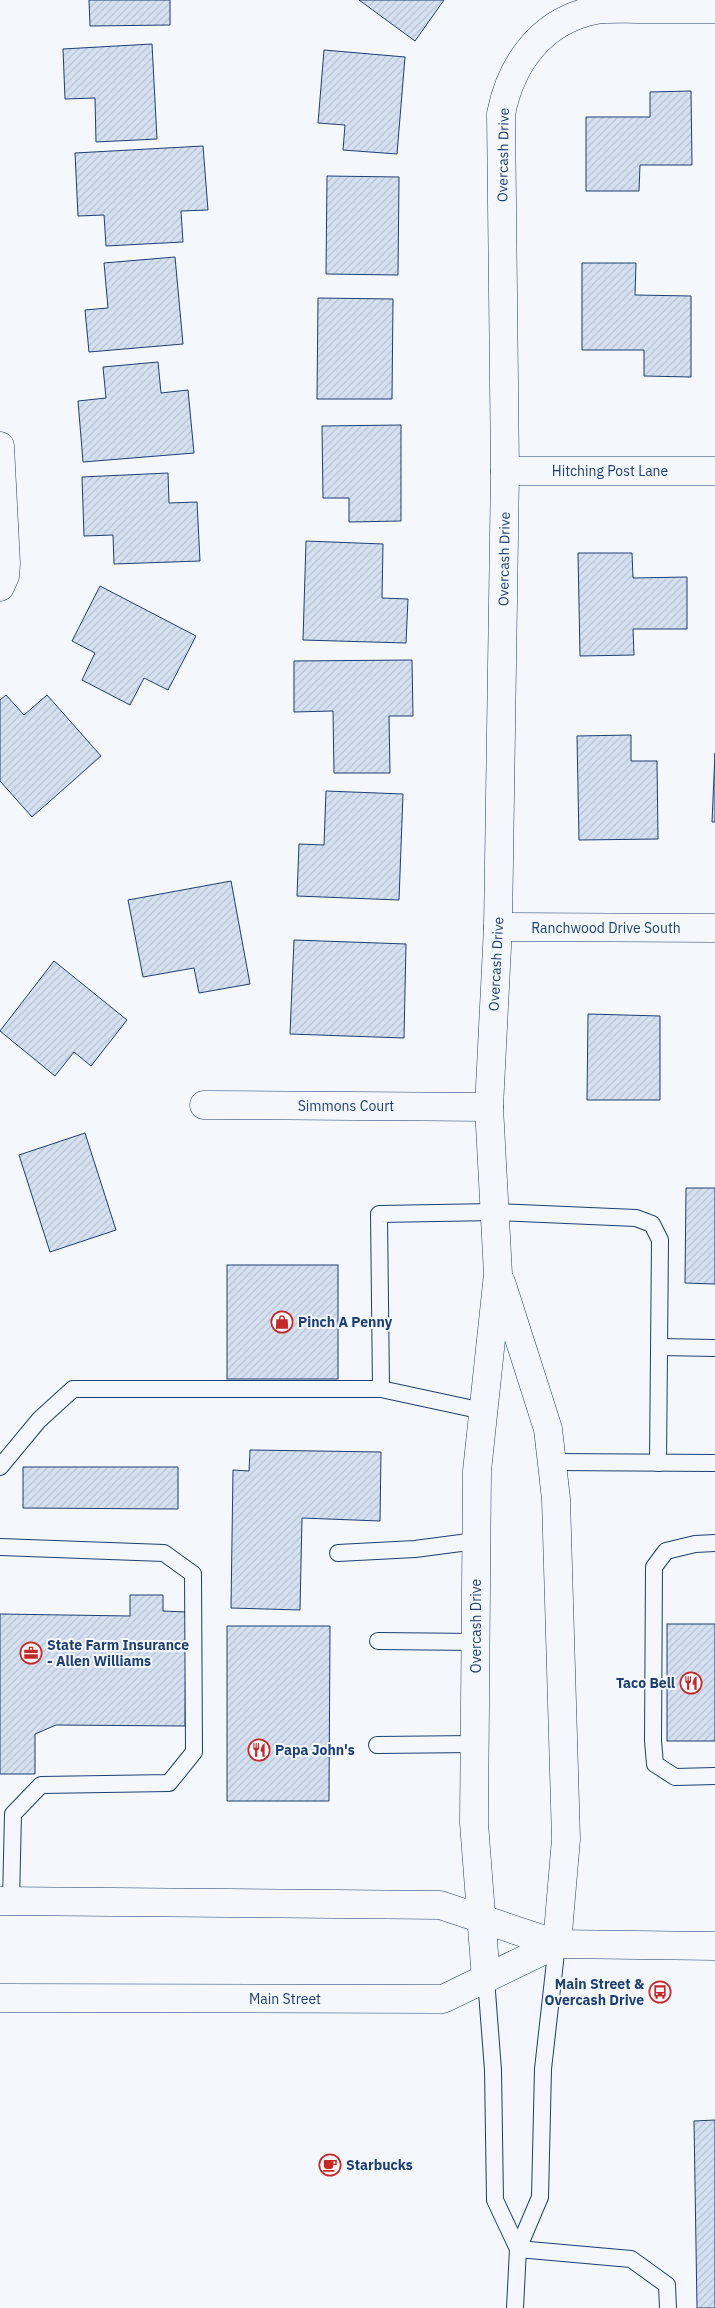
<svg xmlns="http://www.w3.org/2000/svg" width="715" height="2308" font-family="'IBM Plex Sans',sans-serif">
<style>
.building{fill:url(#building-hatch);stroke:#1d3f73}
.lines{fill:none;stroke-linecap:round;stroke-linejoin:round}
.lane-casing{stroke:#1d3f73;stroke-width:18}
.street-casing{stroke:#1d3f73;stroke-width:29}
.secondary-casing{stroke:#1d3f73;stroke-width:29}
.lane{stroke:#f4f7fb;stroke-width:16}
.street{stroke:#f4f7fb;stroke-width:28}
.secondary{stroke:#f4f7fb;stroke-width:28}
.labels{text-anchor:middle;stroke-width:4;stroke-linejoin:round;paint-order:stroke}
.street-label{font-size:14px;fill:#1d3f73;stroke:#f4f7fb}
.poi-label{font-size:14px;font-weight:bold;fill:#1d3f73;stroke:#f4f7fb;text-anchor:start}
</style>
<defs>
<pattern id="building-hatch" width="6" height="6" patternUnits="userSpaceOnUse" patternTransform="scale(1.25)"><rect width="6" height="6" fill="#d5e0f0"/><path d="M-1 1l2-2M0 6l6-6M5 7l2-2" fill="none" stroke="#b6c1d1"/></pattern>
</defs>
<rect width="100%" height="100%" fill="#f4f7fb"/>
<g class="building">
<path d="M89,0H170V25L90,26Z"/>
<path d="M359,0H444L415,41Z"/>
<path d="M152,44L157,139L96,142L95,98L65,99L63,49Z"/>
<path d="M324,50L405,57L397,154L343,150L345,125L318,123Z"/>
<path d="M691,91L692,165H640L639,191H586V117H650V92Z"/>
<path d="M203,146L208,210L181,211L183,242L106,246L104,215L78,216L75,153Z"/>
<path d="M327,176L399,177L398,275L326,274Z"/>
<path d="M175,257L183,344L89,352L85,310L108,308L104,263Z"/>
<path d="M582,263H636L635,295L691,296V377L644,376V350H582Z"/>
<path d="M318,298L393,299L392,399H317Z"/>
<path d="M158,362L161,393L188,390L194,453L83,462L78,401L106,398L103,367Z"/>
<path d="M401,425V521L349,522V498H323L322,426Z"/>
<path d="M168,473L169,503L197,502L200,561L114,564L113,535L84,536L82,477Z"/>
<path d="M306,541L383,544L382,598L408,599L406,643L303,640Z"/>
<path d="M578,553H632L633,578L687,577V629H633L634,655L580,656Z"/>
<path d="M100,586L196,636L168,690L144,678L130,705L82,680L95,653L72,641Z"/>
<path d="M412,660L413,716H389L390,773H334L333,711L294,712V661Z"/>
<path d="M6,695L24,715L47,695L101,756L32,817L0,781V700Z"/>
<path d="M631,735V761H657L658,839L579,840L577,736Z"/>
<path d="M715,753V822H712Z"/>
<path d="M326,791L403,794L399,900L297,896L299,844L324,845Z"/>
<path d="M231,881L250,984L199,993L194,968L143,977L128,900Z"/>
<path d="M294,940L406,944L404,1038L290,1034Z"/>
<path d="M54,961L127,1020L91,1066L74,1052L55,1076L0,1031Z"/>
<path d="M588,1014L660,1016V1100H587Z"/>
<path d="M85,1133L116,1230L50,1252L19,1155Z"/>
<path d="M686,1188H715V1284L685,1283Z"/>
<rect x="227" y="1265" width="111" height="114"/>
<path d="M250,1450L381,1452L380,1521L302,1518L300,1610L231,1608L233,1470L249,1471Z"/>
<path d="M23,1467H178V1509L23,1508Z"/>
<path d="M130,1595H163V1611L186,1612L185,1726L56,1725L35,1734V1774H0V1614L130,1616Z"/>
<rect x="667" y="1624" width="48" height="117"/>
<path d="M227,1626H330L329,1801H227Z"/>
<path d="M715,2120V2308H697L694,2121Z"/>
</g>
<g class="lines">
<g class="lane-casing">
<g id="lane">
<path d="M660,1347L715,1348"/>
<path d="M381,1389L379,1214L495,1212L636,1218L652,1224L660,1240L658,1463"/>
<path d="M551,1462L715,1463"/>
<path d="M0,1467L39,1420L73,1389H381L483,1411"/>
<path d="M715,1543L695,1544L666,1551L654,1567L653,1741L655,1764L675,1777L715,1776"/>
<path d="M0,1547L164,1553L193,1574L194,1752L169,1783L41,1785L13,1814L11,1901"/>
<path d="M338,1553L415,1549L476,1541"/>
<path d="M378,1641L476,1642"/>
<path d="M377,1745L475,1744"/>
<path d="M486,1979L493,2070L495,2200L518,2249"/>
<path d="M518,2249L631,2259L667,2285L668,2308"/>
<path d="M515,2308L518,2249L540,2197L543,2069L557,1944"/>
</g>
</g>
<g class="street-casing">
<g id="street">
<path d="M0,446L6,564L5,576L0,587"/>
<path d="M505,471H715"/>
<path d="M498,927L715,928"/>
<path d="M204,1105L489,1107"/>
<path d="M501,1282L548,1429L556,1499L566,1839L557,1944"/>
<path d="M486,1979L474,1823L477,1471L498,1274L489,1107L498,927L505,471L501,114C511,63 542,20 596,10C609,8 624,9 638,9C664,9 689,9 715,9"/>
</g>
</g>
<g class="secondary-casing">
<g id="secondary">
<path d="M0,1901L440,1905L557,1944L715,1946"/>
<path d="M0,1998L443,1999L557,1944"/>
</g>
</g>
<use href="#lane" class="lane"/>
<use href="#street" class="street"/>
<use href="#secondary" class="secondary"/>
</g>
<defs>
<g id="shop-ring" transform="scale(1.125)"><circle r="9.5" fill="#f4f7fb" stroke="#c62828" stroke-width="1.5"/><path d="M-5-2.5h2.3a2.7 3.5 0 0 1 5.4 0H5L5.5 6h-11ZM-1.5-2.5h3a1.5 2.3 0 0 0-3 0Z" fill="#c62828"/></g>
<g id="office-ring" transform="scale(1.125)"><circle r="9.5" fill="#f4f7fb" stroke="#c62828" stroke-width="1.5"/><path d="M-6-3h4V-5.5h4V-3h4V5H-6ZM-1-4.5V-3h2v-1.5ZM-6 0V1H6V0Z" fill="#c62828"/></g>
<g id="restaurant-ring" transform="scale(1.125)"><circle r="9.5" fill="#f4f7fb" stroke="#c62828" stroke-width="1.5"/><path d="M-5-6h1v4h1v-4h1v4h1v-4h1v5L-1.5 .5V6h-2V.5L-5-1ZM5-6V6H3V1.5H1.5Q1.5-4 5-6Z" fill="#c62828"/></g>
<g id="bus-ring" transform="scale(1.125)"><circle r="9.5" fill="#f4f7fb" stroke="#c62828" stroke-width="1.5"/><path d="M-5-6H5V4H4V6H2V4H-2V6H-4V4H-5ZM-3.5-4V0h7V-4ZM-3.5 1.2v1.5H-2V1.2ZM2 1.2v1.5H3.5V1.2Z" fill="#c62828"/></g>
<g id="cafe-ring" transform="scale(1.125)"><circle r="9.5" fill="#f4f7fb" stroke="#c62828" stroke-width="1.5"/><path d="M-5.5-4.5H6V0H3Q3 3.5 0 3.5H-2.5Q-5.5 3.5-5.5 0ZM3-3.2v2h1.7v-2ZM-6 4.5H4V6H-6Z" fill="#c62828"/></g>
</defs>
<g fill-rule="evenodd">
<use href="#shop-ring" x="282" y="1322"/>
<use href="#office-ring" x="31" y="1653"/>
<use href="#restaurant-ring" x="691" y="1683"/>
<use href="#restaurant-ring" x="259" y="1750"/>
<use href="#bus-ring" x="660" y="1992"/>
<use href="#cafe-ring" x="330" y="2165"/>
</g>
<g class="labels">
<g class="street-label">
<text transform="translate(503 155) rotate(-89)" y="5">Overcash Drive</text>
<text x="610" y="476">Hitching Post Lane</text>
<text transform="translate(504 559) rotate(-89)" y="5">Overcash Drive</text>
<text x="606" y="933">Ranchwood Drive South</text>
<text transform="translate(496 964) rotate(-87)" y="5">Overcash Drive</text>
<text x="346" y="1111">Simmons Court</text>
<text transform="translate(476 1626) rotate(-90)" y="5">Overcash Drive</text>
<text x="285" y="2004">Main Street</text>
</g>
<g class="poi-label">
<text x="298" y="1327">Pinch A Penny</text>
<text x="47" y="1650">State Farm Insurance<tspan x="47" dy="16">- Allen Williams</tspan></text>
<text x="675" y="1688" text-anchor="end">Taco Bell</text>
<text x="275" y="1755">Papa John's</text>
<text x="644" y="1989" text-anchor="end">Main Street &amp;<tspan x="644" dy="16">Overcash Drive</tspan></text>
<text x="346" y="2170">Starbucks</text>
</g>
</g>
</svg>
